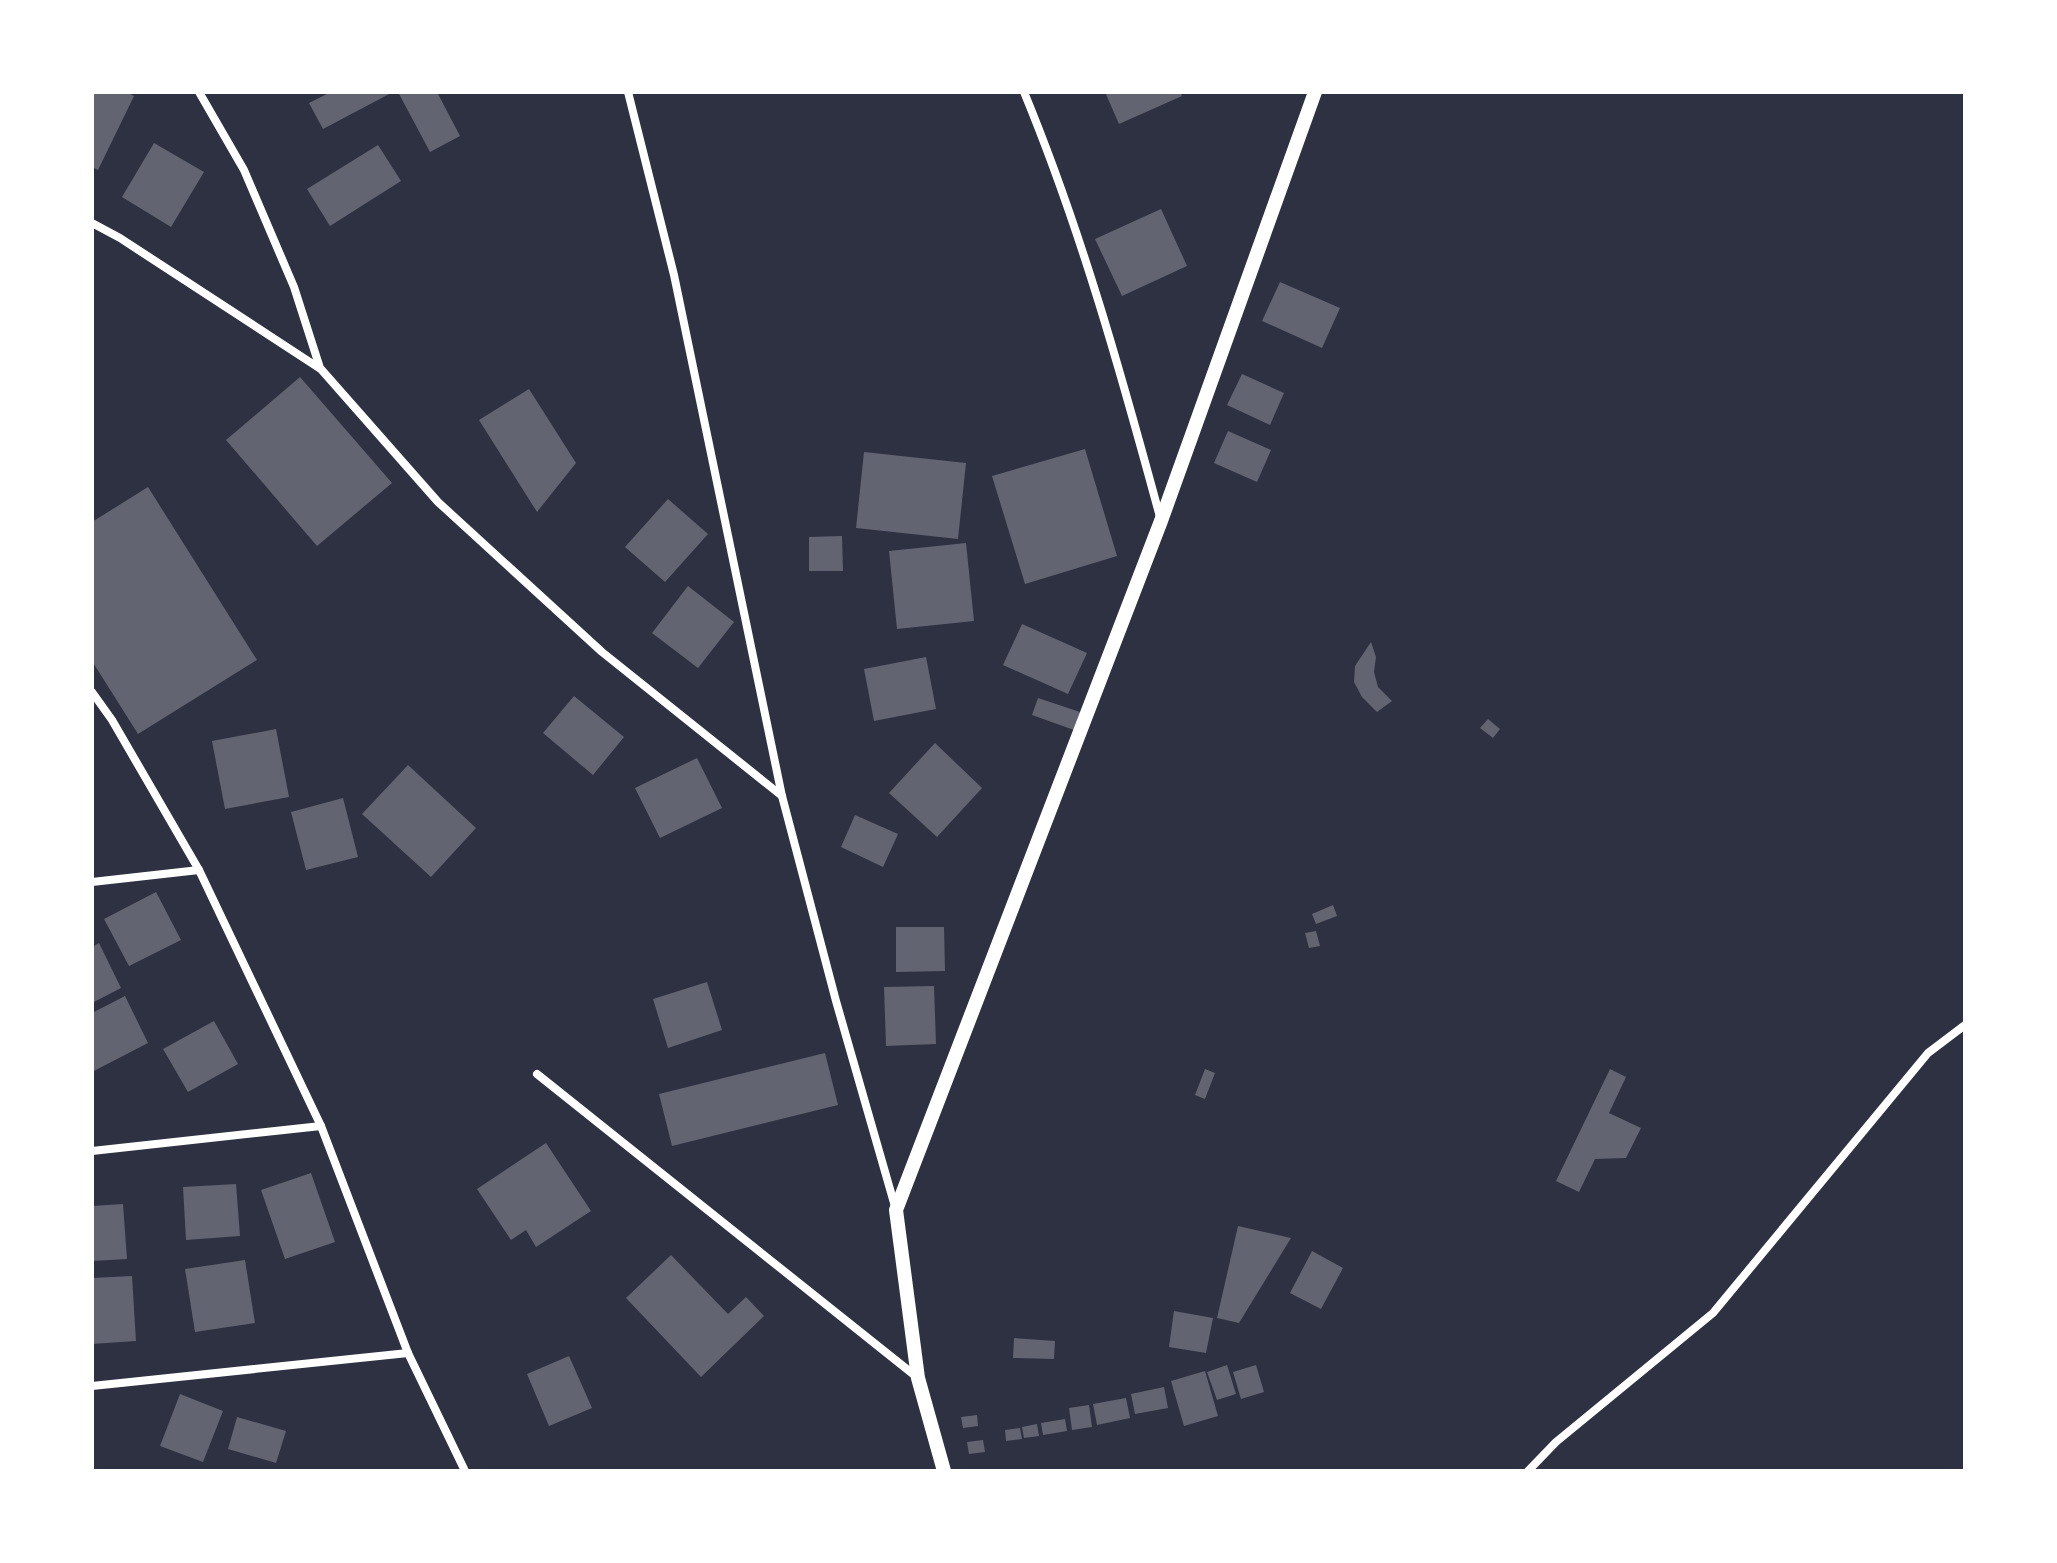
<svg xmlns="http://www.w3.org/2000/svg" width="2057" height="1563" font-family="Arial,sans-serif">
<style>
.building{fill:#626471}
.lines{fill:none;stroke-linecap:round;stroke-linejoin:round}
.minor{stroke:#fff;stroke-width:8}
.tertiary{stroke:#fff;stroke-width:14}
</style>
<rect width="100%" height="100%" fill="#2d3142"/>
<g class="building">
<path d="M92,92H126L134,96L98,170L92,167Z"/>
<path d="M331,92H393L323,129L309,103Z"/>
<path d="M398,92H437L460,136L430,152Z"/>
<path d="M1105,92H1180L1182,96L1119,124Z"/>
<path d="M154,143L204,172L171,227L122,197Z"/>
<path d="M378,145L401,181L330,226L307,189Z"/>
<path d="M1161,209L1187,266L1122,296L1095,239Z"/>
<path d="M1280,282L1340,308L1322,348L1262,321Z"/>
<path d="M1242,374L1284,393L1270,425L1227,405Z"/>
<path d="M300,377L392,483L317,546L226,440Z"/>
<path d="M529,389L576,463L537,512L479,420Z"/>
<path d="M1228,431L1271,450L1257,482L1214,463Z"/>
<path d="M1085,449L1117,556L1025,584L992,476Z"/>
<path d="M864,452L966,463L958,539L856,528Z"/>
<path d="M148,487L257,660L138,734L92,661V522Z"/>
<path d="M668,499L708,534L665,582L625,547Z"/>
<path d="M842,536L843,571H809V537Z"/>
<path d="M966,543L974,621L897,629L889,551Z"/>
<path d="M688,586L734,622L698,668L652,633Z"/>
<path d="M1022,624L1087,653L1068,694L1003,665Z"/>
<path d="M1371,642L1376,657L1374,672L1378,687L1392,701L1377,712L1362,697L1354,682L1355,666Z"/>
<path d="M926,657L936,709L874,721L864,669Z"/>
<path d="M574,696L624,737L593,775L543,733Z"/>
<path d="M1038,698L1080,712L1074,730L1032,715Z"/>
<path d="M1488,719L1500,729L1493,738L1480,728Z"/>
<path d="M276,729L289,797L225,809L212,741Z"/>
<path d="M935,743L982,788L937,837L889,793Z"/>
<path d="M697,758L722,808L660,838L635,788Z"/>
<path d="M408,765L476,828L431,877L362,814Z"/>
<path d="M343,798L358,857L306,870L291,812Z"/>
<path d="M855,815L898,834L883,867L841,847Z"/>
<path d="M156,892L181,940L129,966L104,919Z"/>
<path d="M1333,905L1337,916L1316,924L1312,914Z"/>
<path d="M896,927H944L945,971L896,972Z"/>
<path d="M1316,931L1320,946L1309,948L1305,933Z"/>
<path d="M99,943L121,988L92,1003V947Z"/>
<path d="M707,982L722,1030L668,1048L653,999Z"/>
<path d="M934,986L936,1044L886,1046L884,987Z"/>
<path d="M125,996L148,1043L92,1072V1013Z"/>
<path d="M214,1021L238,1064L188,1092L163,1049Z"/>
<path d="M825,1053L838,1105L672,1146L659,1094Z"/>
<path d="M1205,1069L1215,1073L1205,1099L1195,1095Z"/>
<path d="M1610,1069L1626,1077L1609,1113L1641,1128L1626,1158L1595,1159L1579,1192L1556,1181Z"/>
<path d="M546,1143L591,1211L536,1247L526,1230L511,1240L477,1189Z"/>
<path d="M311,1173L335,1242L285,1259L261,1190Z"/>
<path d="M236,1184L240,1236L186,1240L183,1187Z"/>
<path d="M123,1204L127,1259L92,1261V1206Z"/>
<path d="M1238,1226L1291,1238L1239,1323L1217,1318Z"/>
<path d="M1312,1251L1343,1268L1321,1309L1290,1293Z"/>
<path d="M671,1255L728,1314L746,1297L764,1316L701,1377L626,1298Z"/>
<path d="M245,1260L255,1323L195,1332L185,1269Z"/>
<path d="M132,1276L136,1341L92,1344V1278Z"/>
<path d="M1174,1311L1213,1318L1206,1353L1169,1347Z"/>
<path d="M1014,1338L1055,1341L1054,1359L1013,1358Z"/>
<path d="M569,1356L592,1408L549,1426L527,1374Z"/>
<path d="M1227,1365L1236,1394L1217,1400L1207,1372Z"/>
<path d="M1256,1365L1264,1392L1241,1399L1233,1372Z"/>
<path d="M1205,1371L1218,1416L1184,1426L1171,1381Z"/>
<path d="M1164,1387L1168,1408L1135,1414L1131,1394Z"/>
<path d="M180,1394L223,1411L203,1462L160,1446Z"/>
<path d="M1126,1398L1130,1418L1097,1425L1093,1404Z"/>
<path d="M1089,1405L1092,1427L1072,1430L1069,1408Z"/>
<path d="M977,1415L978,1426L963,1428L961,1417Z"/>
<path d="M237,1417L286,1431L276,1463L228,1449Z"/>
<path d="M1065,1419L1067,1431L1043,1435L1041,1423Z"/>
<path d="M1037,1424L1039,1436L1024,1438L1022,1427Z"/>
<path d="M1020,1428L1022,1439L1006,1441L1005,1430Z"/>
<path d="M983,1440L985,1452L969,1454L967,1442Z"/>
</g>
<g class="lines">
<g class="minor">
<path d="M199,92L244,170L294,287L320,368L438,502L602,652L782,796"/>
<path d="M628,92L674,275L782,796L836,1001L896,1210"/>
<path d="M1024,92C1081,230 1121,373 1160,517"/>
<path d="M92,223L120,238L319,368"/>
<path d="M92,692L112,720L199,870L321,1126L408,1353L465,1471"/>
<path d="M92,882L199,870"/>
<path d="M537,1074L918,1378"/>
<path d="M92,1151L321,1126"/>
<path d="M92,1386L408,1353"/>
<path d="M1528,1471L1556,1442L1713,1313L1928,1053L1965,1025"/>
</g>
<path class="tertiary" d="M944,1471L918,1378L896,1210L1161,521L1315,92"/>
</g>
<rect width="2057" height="1563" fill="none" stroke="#ffffff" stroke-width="188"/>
</svg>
